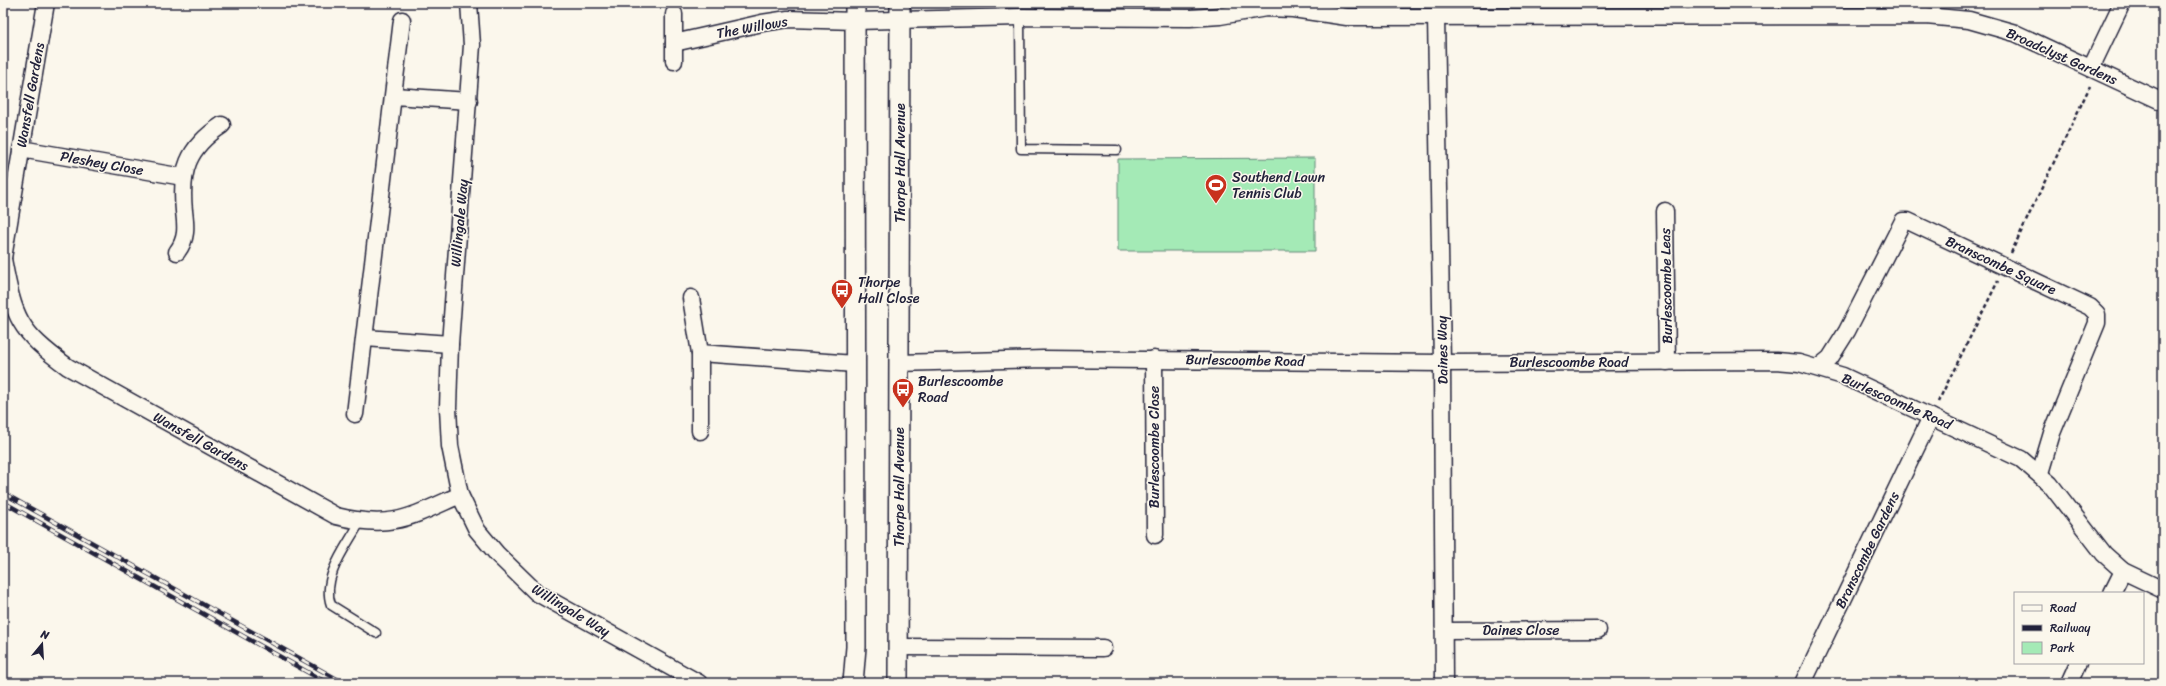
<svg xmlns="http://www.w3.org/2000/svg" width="2166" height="686" font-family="Sriracha,sans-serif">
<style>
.green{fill:#a4eab6;stroke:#638678}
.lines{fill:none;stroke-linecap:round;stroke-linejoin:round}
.service-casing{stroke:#22223b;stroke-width:11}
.minor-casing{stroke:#22223b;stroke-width:19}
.tertiary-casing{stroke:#22223b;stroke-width:22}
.path{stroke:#22223b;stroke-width:2.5;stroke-dasharray:4 3;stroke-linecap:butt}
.service{stroke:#fbf7ec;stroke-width:8}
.minor{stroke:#fbf7ec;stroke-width:16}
.tertiary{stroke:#fbf7ec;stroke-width:19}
.rail-casing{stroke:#22223b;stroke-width:4.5}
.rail{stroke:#fbf7ec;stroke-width:3;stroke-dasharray:9;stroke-linecap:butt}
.labels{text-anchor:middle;stroke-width:3;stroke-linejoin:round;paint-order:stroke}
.street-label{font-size:14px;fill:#22223b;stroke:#fbf7ec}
.poi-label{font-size:14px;fill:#22223b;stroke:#fbf7ec;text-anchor:start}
</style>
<rect width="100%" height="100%" fill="#fbf7ec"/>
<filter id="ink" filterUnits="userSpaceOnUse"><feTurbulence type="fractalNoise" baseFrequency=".025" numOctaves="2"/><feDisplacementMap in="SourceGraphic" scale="8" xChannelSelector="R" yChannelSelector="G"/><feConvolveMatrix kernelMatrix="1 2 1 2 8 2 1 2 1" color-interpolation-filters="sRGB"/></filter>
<g filter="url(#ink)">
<path class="green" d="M1315,158V251H1118V159Z"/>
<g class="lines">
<g class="service-casing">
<g id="service">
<path d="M1020,17L1021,149L1117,150"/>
<path d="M360,522C347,546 321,577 331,605L376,633"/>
</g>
</g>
<g class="minor-casing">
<g id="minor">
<path d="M469,3L472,45L450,344L448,408L450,446L460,495L477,530L497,554L537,593L699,683"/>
<path d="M1436,17L1442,363L1444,683"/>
<path d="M674,43L762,23L788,19L855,21L1020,17L1190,18L1220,16L1266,8L1293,9L1347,17L1926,16L1969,20L2015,33L2163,102"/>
<path d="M674,61V14"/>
<path d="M2091,68L2122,3"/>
<path d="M394,96L469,101"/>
<path d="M21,149L183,177"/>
<path d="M1665,211L1667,362"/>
<path d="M177,252C187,239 186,227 184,211C180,171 187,148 222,125"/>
<path d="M3,258L46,3"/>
<path d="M3,259C14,318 18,331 68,367L336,516C392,530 410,517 460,495"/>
<path d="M691,298L700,353L855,364"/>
<path d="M365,338L450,344"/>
<path d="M1154,359L1155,535"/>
<path d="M899,363L1043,359L1442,363L1776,361L1799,363L1843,376L2021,459L2050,484L2104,554L2123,571L2163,590"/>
<path d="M1819,367L1830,358L1847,331L1903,221H1908L2090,307L2097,314V323L2052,433L2040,473"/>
<path d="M355,414L402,20"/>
<path d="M700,431V353"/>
<path d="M2112,593L2123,571"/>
<path d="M1444,631L1598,630"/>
<path d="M899,647L1103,648"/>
<path d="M1803,683L1931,417"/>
<path d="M2069,683L2078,663"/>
</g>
</g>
<g class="tertiary-casing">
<g id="tertiary">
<path d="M853,683L856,647L855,3"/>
<path d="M898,683L900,3"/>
</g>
</g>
<g class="path">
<path d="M2011,253L2090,86"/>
<path d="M1938,402L1998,281"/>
</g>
<use href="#service" class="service"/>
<use href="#minor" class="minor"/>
<use href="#tertiary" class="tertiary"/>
<g class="rail-casing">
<g id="rail">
<path d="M3,493L344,683"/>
<path d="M3,502L327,683"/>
</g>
</g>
<use href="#rail" class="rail"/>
</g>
</g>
<defs>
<g id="stadium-pin" transform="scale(1.15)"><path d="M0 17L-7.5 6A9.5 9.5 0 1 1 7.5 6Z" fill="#c8321e" stroke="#fbf7ec"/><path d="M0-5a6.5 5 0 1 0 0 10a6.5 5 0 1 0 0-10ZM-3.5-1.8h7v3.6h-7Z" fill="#fff"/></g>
<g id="bus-pin" transform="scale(1.15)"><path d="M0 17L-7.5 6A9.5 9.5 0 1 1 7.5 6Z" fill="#c8321e" stroke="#fbf7ec"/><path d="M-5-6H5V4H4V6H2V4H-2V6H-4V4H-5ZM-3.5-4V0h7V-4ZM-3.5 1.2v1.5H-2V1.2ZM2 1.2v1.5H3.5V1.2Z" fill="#fff"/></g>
</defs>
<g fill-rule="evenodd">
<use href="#stadium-pin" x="1216" y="185"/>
<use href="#bus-pin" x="842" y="290"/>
<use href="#bus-pin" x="903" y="389"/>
</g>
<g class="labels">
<g class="street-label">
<text transform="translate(752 27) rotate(-10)" y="5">The Willows</text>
<text transform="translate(2062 56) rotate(24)" y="5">Broadclyst Gardens</text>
<text transform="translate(30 95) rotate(-80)" y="5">Wansfell Gardens</text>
<text transform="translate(102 163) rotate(10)" y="5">Pleshey Close</text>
<text transform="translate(900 163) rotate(-90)" y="5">Thorpe Hall Avenue</text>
<text transform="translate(459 223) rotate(-85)" y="5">Willingale Way</text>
<text transform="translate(2001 265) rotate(25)" y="5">Branscombe Square</text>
<text transform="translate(1666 286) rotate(-91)" y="5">Burlescoombe Leas</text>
<text transform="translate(1442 350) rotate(-91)" y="5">Daines Way</text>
<text transform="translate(1245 360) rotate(1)" y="5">Burlescoombe Road</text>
<text x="1569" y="367">Burlescoombe Road</text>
<text transform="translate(1897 401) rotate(24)" y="5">Burlescoombe Road</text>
<text transform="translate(201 441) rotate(29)" y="5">Wansfell Gardens</text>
<text transform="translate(1154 447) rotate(-90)" y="5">Burlescoombe Close</text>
<text transform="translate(899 487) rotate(-90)" y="5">Thorpe Hall Avenue</text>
<text transform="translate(1867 550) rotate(-64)" y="5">Branscombe Gardens</text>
<text transform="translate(571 610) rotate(31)" y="5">Willingale Way</text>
<text x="1521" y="635">Daines Close</text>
</g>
<g class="poi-label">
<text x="1232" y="182">Southend Lawn<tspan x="1232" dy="16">Tennis Club</tspan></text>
<text x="858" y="287">Thorpe<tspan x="858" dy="16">Hall Close</tspan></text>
<text x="918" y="386">Burlescoombe<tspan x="918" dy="16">Road</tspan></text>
</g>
</g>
<rect width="2166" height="686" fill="none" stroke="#fbf7ec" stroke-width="16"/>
<rect x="8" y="8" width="2150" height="670" fill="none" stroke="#22223b" stroke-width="1.5" filter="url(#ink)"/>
<rect x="2014" y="592" width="130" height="72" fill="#fbf7ec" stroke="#a4a2a5"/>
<rect x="2022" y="605" width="20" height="6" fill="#fbf7ec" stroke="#a4a2a5"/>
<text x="2050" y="612" font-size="12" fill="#22223b">Road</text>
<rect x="2022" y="625" width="20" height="6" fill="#22223b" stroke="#a4a2a5"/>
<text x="2050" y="632" font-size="12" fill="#22223b">Railway</text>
<rect x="2022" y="642" width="20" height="12" fill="#a4eab6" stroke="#a4a2a5"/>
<text x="2050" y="652" font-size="12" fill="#22223b">Park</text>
<g transform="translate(42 644) rotate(18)" stroke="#fbf7ec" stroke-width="3" paint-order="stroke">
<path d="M0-3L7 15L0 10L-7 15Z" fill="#22223b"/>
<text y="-6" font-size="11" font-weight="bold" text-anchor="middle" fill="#22223b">N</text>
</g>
</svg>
